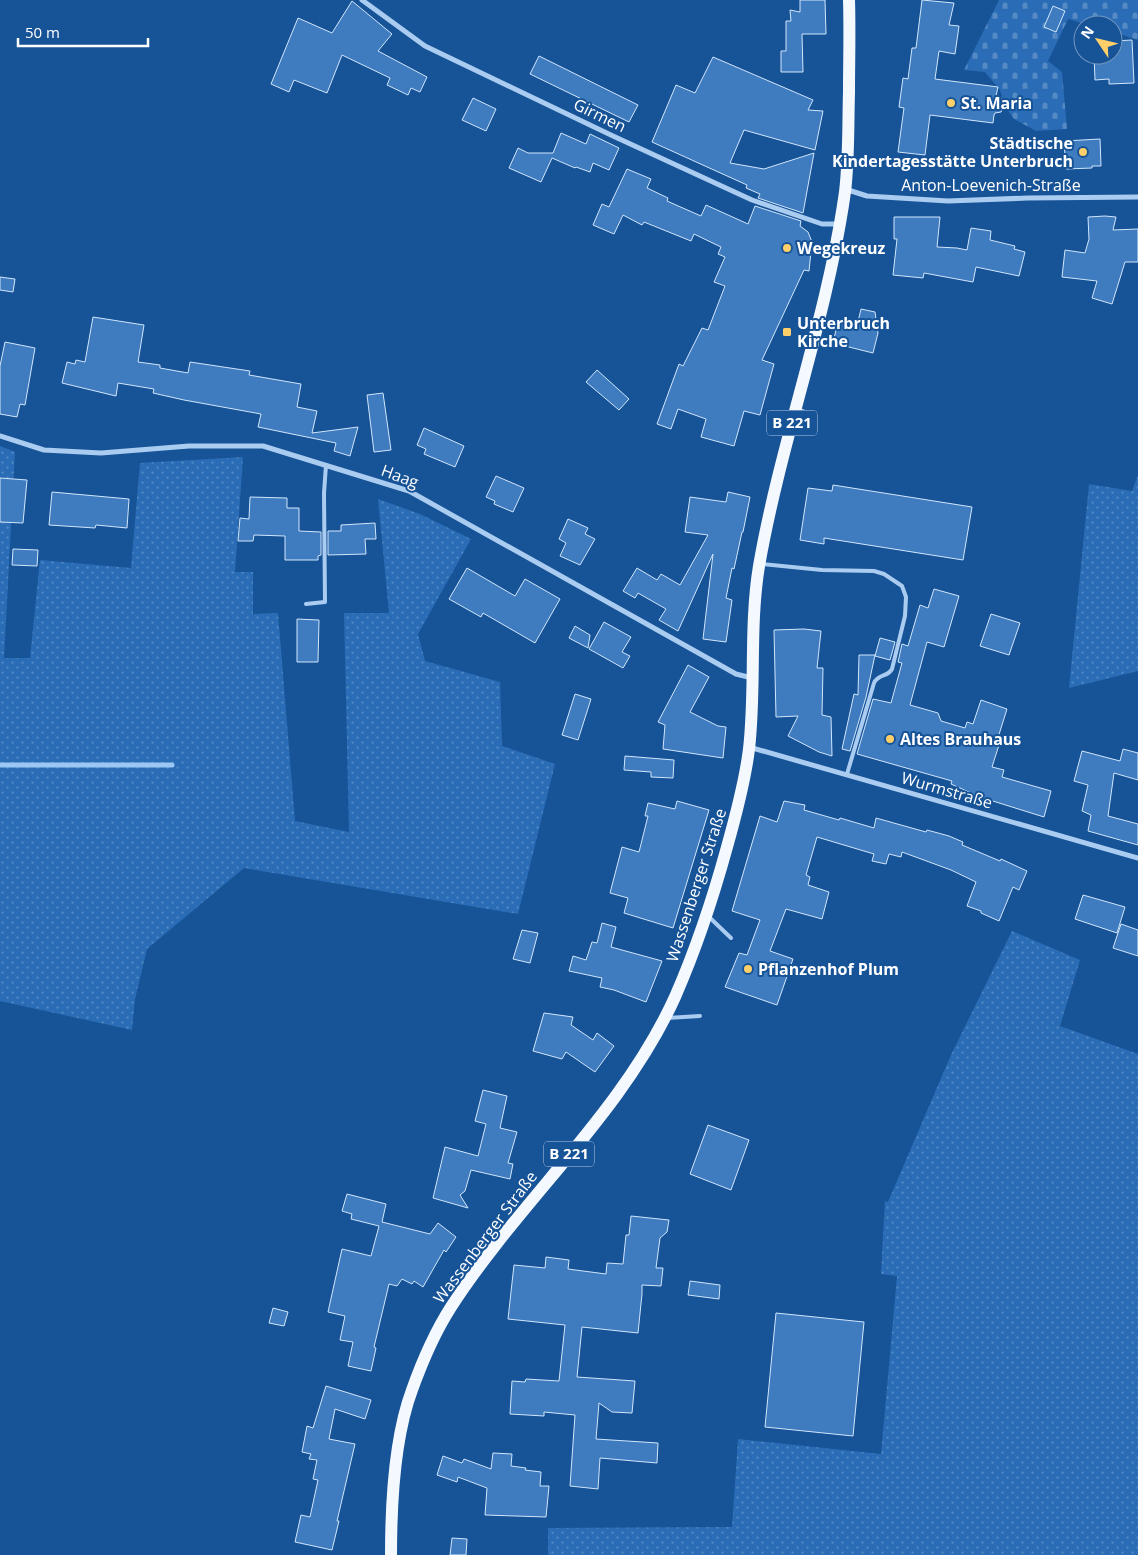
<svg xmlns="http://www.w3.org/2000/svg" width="1138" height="1555" font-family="'Open Sans',sans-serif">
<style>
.grass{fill:url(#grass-dots)}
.cemetery{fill:url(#cemetery-stones)}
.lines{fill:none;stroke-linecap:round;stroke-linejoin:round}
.stream{stroke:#9cc7f4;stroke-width:5}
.building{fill:#3f7cbf;stroke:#d1e6fc}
.lane{stroke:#aaccf1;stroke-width:4}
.street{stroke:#aaccf1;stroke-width:5}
.primary{stroke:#f4f9ff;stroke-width:12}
.poi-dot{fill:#ffcf6a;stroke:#175397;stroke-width:2}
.labels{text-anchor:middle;stroke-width:4;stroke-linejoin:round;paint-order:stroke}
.shield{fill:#175397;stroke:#b9cbe0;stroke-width:1}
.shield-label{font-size:15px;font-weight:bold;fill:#fff}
.poi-label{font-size:16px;font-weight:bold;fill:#fff;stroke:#175397;text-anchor:start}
.street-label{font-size:16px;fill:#fff;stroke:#175397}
</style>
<defs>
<pattern id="grass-dots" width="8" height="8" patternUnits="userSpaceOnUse" patternTransform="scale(1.25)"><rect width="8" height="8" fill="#2a6db6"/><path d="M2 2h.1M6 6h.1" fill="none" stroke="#558ac5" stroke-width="1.8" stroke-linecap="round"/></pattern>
<pattern id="cemetery-stones" width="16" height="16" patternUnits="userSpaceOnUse" patternTransform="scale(1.25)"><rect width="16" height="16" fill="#2a6db6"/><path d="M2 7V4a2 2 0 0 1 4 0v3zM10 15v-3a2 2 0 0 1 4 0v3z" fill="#558ac5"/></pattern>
</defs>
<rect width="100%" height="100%" fill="#175397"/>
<g class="grass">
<path d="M0,446L15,452L4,658H30L40,560L131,568L140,463L243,457L235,572H253V614L278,613L295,821L349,832L344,613H389L378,499L420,514L471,539L418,634L425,661L500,682L502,746L555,764L518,914L244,868L147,949L135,999L132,1030L0,1001Z"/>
<path d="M1138,475V671L1069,688L1089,484L1132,491Z"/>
<path d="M1012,931L1080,960L1060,1026L1138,1054V1555H548V1528L732,1527L738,1439L881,1454L897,1276L881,1274L885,1201L888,1202L951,1055Z"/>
</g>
<path class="cemetery" d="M999,0H1138V40L1113,32V25H1089L1068,19L1048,61L1062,72L1067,129L1036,131L1014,119L1005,107L1000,90L985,72L964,70Z"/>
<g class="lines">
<path class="stream" d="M0,765H172"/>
</g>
<g class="building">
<path d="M800,0H825L826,34H802L803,72H781V51H786V21H791L790,10L800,12Z"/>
<path d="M922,0L954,3L949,25L959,26L955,54L939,51L935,79L998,87L996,96H1000L1004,106L1001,112L995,113L994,115L993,123L930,115L925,155L898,152L904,108L899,107L903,78L908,79L912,48H916Z"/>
<path d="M352,1L392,34L378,51L427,77L420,92L411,88L408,95L387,85L390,78L342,55L327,93L294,80L289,92L271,84L298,18L332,33Z"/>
<path d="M1053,6L1065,11L1056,32L1044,27Z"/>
<path d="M1132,40L1134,83L1109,84V79L1095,80L1094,55H1113V41Z"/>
<path d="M539,56L638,105L629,122L530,74Z"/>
<path d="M713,57L813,100L808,110L823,111L815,150L744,130L730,163L764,169L814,153L803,213L758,198L760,194L746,188L747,185L652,142L676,85L695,93Z"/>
<path d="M473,98L496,109L486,131L462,120Z"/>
<path d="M561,133L586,144L590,134L619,148L609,170L593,163L590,172L576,167L575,168L552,158L541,182L509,168L518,148L528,153H553Z"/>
<path d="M1100,139L1101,166H1092V168L1066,169L1064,141Z"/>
<path d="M627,169L651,179L647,188L668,198L667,201L701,216L706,205L748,224L755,206L801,221L800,226L808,232L812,242L809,271L804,270L762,360L774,364L760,415L744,411L734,446L701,437L706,419L678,409L671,429L657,424L679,364L683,366L702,328L708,330L725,286L714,282L725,257L718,254L721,247L694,234L691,241L644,222L642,225L623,215L614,234L593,225L602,204L609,207Z"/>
<path d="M1105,216L1116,217L1113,230L1138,229V262H1125L1112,304L1092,298L1097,281L1062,277L1065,250L1085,253L1089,239L1088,217Z"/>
<path d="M894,217H940L937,247L957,248L967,250L971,228L991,231L990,240L1015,246L1014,249L1025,252L1019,276L976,267L973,282L924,273L923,278L893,275L897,239H894Z"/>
<path d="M0,277L15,279L13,292L0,290Z"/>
<path d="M861,309L875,312L878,333L873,353L833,343L838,321L857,326Z"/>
<path d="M93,317L144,325L138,362L160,365V368L188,373L190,362L250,371L249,375L301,384L297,407L317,411L312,433L358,427L350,456L334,451L336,443L258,427L261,414L184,400L153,393L154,389L118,383L116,396L62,383L67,362L75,364L76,360L85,362Z"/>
<path d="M5,342L35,348L25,405L20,404L17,417L0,414V366Z"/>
<path d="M597,370L629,399L619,410L586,382Z"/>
<path d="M383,393L391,450L374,452L367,395Z"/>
<path d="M424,428L464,446L455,467L424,454L426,449L417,445Z"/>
<path d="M496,476L524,488L513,512L494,504L495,501L486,497Z"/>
<path d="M0,478L27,480L23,523L0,522Z"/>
<path d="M833,485L972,507L963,560L824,538V544L800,540L808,488L832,491Z"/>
<path d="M52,492L129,499L127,528L96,525L95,528L49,525Z"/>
<path d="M728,492L750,497L743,532H742L734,569L732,568L726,598L732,600L726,642L703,639L713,554L678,631L659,620L666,609L638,593L635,598L623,591L637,568L657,580L661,574L680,585L708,535L685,532L690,497L726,502Z"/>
<path d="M250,497L287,498V508H299V531L321,532V555L318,556V560H285V536L254,535L253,541H238L240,518L249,519Z"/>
<path d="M568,519L588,528L585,534L595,539L580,565L560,556L566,543L559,539Z"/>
<path d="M375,523L376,539H365L366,554L328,555V531H341V525Z"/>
<path d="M13,549L38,550L37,566L12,565Z"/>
<path d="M467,568L515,596L525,579L560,599L535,643L483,613L481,617L449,599Z"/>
<path d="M934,589L959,596L944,647L927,642L910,705L938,713L941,721L965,728L967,722L973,724L981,700L1007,709L996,744L999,745L992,767L1004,770L1002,777L1051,791L1044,817L980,797L951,784L952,781L857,754L873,699L891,703L902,663L898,662L902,644L908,646L920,605L928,608Z"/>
<path d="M991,614L1020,623L1009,655L980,646Z"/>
<path d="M297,619L319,620L318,662H297Z"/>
<path d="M604,622L631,637L622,652L630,656L623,668L589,649Z"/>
<path d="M575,626L590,635L588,648L569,638Z"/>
<path d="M804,629L821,631L817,668H823L822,715L831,717L832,756L819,752L788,736L798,716L776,717L774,630Z"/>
<path d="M880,638L895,642L890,660L875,656Z"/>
<path d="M859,655H875L866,697L850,751L842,749L854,694L858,695Z"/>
<path d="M688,665L709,677L690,712L718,726L726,727L723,758L663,749L665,725L658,722Z"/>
<path d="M575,694L591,699L578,740L562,735Z"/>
<path d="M1123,749L1138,753V780L1114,773L1108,816L1138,824V845L1088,831L1091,815L1082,811L1088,785L1074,781L1082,751L1120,761Z"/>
<path d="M625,756L674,760L673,778L651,777V772L624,770Z"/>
<path d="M677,801L709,810L673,928L624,913L628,898L610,893L622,847L639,852L648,816H645L648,803L675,809Z"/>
<path d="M784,801L805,805L804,810L839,820L840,818L874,828L876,818L926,832L927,830L949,836L963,842L962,845L1000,861L1001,859L1027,871L1019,890L1013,887L999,921L981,913V911L967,906L976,882L951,870L902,852L901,857L889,854L886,864L872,861L874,854L817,837L806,875L810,877L808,885L829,892L822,919L786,909L770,951L793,959L777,1005L725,987L739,953L747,955L760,920L732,911L760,816L777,822Z"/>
<path d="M1083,895L1125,907L1117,933L1075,919Z"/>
<path d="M602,923L616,927L611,947L662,961L646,1002L614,990L600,987L602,978L569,971L573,956L586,960L592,942L597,943Z"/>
<path d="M1121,924L1138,930V956L1113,948Z"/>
<path d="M522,930L538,933L530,963L513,959Z"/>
<path d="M544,1013L573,1017L571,1025L593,1040L597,1033L614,1046L595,1072L566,1052L562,1059L533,1051Z"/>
<path d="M483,1090L507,1096L500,1128L517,1132L508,1163L513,1164L510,1179L471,1170L465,1191L460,1195L468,1208L433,1198L445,1147L478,1156L486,1124L475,1121Z"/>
<path d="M708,1125L749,1140L731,1190L690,1174Z"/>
<path d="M347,1194L386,1204L382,1222L430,1234L438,1223L456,1237L446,1252L444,1250L423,1287L414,1281L412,1284L402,1279L397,1286L389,1284L374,1347L376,1348L371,1371L348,1366L353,1342L340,1340L345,1316L328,1312L342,1249L371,1256L379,1226L351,1219L352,1214L342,1211Z"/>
<path d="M631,1216L669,1220L667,1232L660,1238L656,1268H663L661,1286L642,1285V1294L638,1333L582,1327L577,1377L635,1381L632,1413L612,1412L599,1403L596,1439L658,1443L657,1463L600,1458L598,1489L570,1486L575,1415L544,1412V1416L510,1414L512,1381L525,1382L526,1379L559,1381L565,1325L508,1319L514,1265L545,1268L546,1257L569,1260L568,1269L606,1274L607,1263L623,1264L626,1235H629Z"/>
<path d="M690,1281L720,1285L719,1299L688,1295Z"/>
<path d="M273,1308L288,1312L284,1326L269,1323Z"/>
<path d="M776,1313L864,1322L853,1436L765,1427Z"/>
<path d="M326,1386L371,1400L365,1419L335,1409L329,1439L355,1444L337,1521H339L332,1550L295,1542L301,1515L310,1517L318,1480L313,1479L317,1460L309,1459L311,1454L302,1452L307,1426L313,1428Z"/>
<path d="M493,1453L512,1454L511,1466L526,1468L525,1470L541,1472L540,1486H549L546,1517L485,1515L487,1488L458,1477L457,1482L437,1475L443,1456L462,1463L464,1459L491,1469Z"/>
<path d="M452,1538L467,1539L466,1555H450Z"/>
</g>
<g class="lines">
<g class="lane">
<path d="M798,409L812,415"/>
<path d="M762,564L822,570L874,571L884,574L902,586L906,597L905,616L892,669C888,677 878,674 874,683L847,774"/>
<path d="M306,604L325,602L324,493L326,465"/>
<path d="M708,916L731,938"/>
<path d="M667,1018L700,1016"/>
</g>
<g class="street">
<path d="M362,0L425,46L613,136L752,200L822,224H838"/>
<path d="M845,189L867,196L948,201L1028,198L1138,197"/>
<path d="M0,436L44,450L101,453L189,446H263L409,491L736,674L752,678"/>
<path d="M749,747L1138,858"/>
</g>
<path class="primary" d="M391,1555C391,1504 394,1438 412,1390C422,1362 435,1332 451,1307C520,1200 622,1114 675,997C696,949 713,898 727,847C736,815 745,782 749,749C756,688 749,627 759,566C781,440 827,319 845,192C849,159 848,125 849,92C849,61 850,31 849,0"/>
</g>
<g class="poi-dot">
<circle cx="951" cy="103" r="5"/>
<circle cx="1083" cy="152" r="5"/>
<circle cx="787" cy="248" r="5"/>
<rect x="782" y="327" width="10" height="10" rx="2.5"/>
<circle cx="890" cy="739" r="5"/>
<circle cx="748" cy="969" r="5"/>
</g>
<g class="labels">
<g class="shield">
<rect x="767" y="410.5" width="50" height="25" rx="4"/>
<rect x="544" y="1141.5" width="50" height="25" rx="4"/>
</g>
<g class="shield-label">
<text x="792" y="428">B 221</text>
<text x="569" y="1159">B 221</text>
</g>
<g class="poi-label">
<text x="961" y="109">St. Maria</text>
<text x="1073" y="149" text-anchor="end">Städtische<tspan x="1073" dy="18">Kindertagesstätte Unterbruch</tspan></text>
<text x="797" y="254">Wegekreuz</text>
<text x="797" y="329">Unterbruch<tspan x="797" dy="18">Kirche</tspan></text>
<text x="900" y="745">Altes Brauhaus</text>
<text x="758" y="975">Pflanzenhof Plum</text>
</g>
<g class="street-label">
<text transform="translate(600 115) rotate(26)" y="6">Girmen</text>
<text x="991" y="191">Anton-Loevenich-Straße</text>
<text transform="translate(400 476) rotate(20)" y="6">Haag</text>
<text transform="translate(947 790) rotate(16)" y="6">Wurmstraße</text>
<text transform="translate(696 885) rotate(-72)" y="6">Wassenberger Straße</text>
<text transform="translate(485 1237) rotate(-53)" y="6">Wassenberger Straße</text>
</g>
</g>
<g transform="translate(1098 40) rotate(305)"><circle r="24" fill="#175397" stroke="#7498c1"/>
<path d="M0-4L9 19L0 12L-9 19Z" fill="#ffcf6a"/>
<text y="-8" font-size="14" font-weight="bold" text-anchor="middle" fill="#ffffff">N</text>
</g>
<path d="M18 38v8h130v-8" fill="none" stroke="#ffffff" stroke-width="2.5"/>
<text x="25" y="38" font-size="15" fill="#ffffff" stroke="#175397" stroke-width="4" paint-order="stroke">50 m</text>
</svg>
